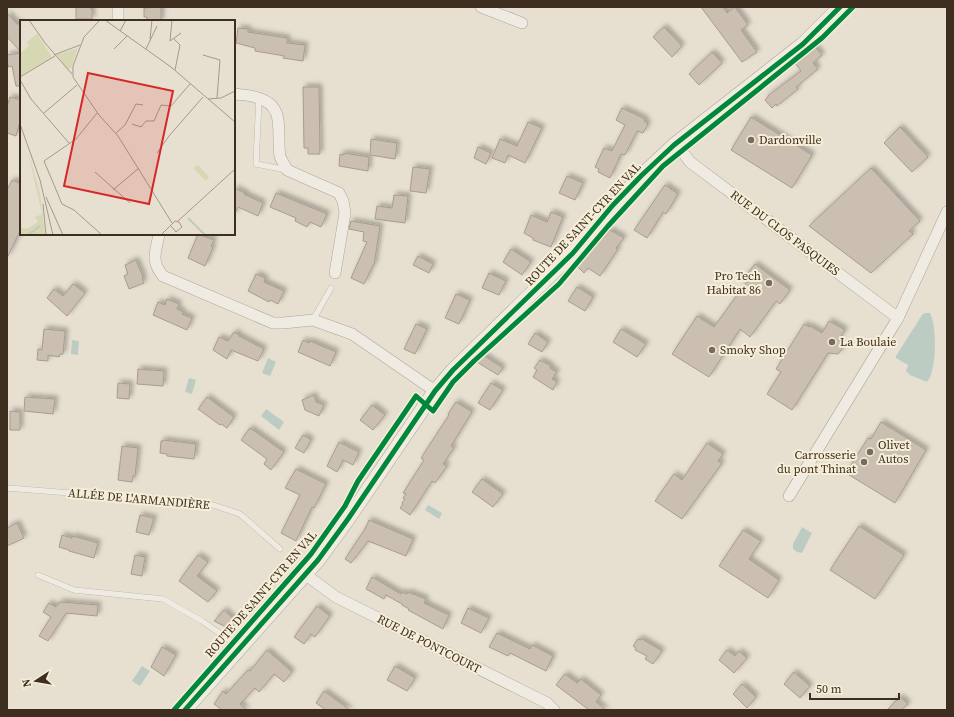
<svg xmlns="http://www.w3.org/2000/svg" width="954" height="717" font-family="'Source Serif 4',serif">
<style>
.water{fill:#bcccc2}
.building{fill:#cbbfb2;stroke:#a89c90;filter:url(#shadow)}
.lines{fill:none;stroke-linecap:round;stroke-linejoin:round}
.service-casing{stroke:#ada599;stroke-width:6}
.minor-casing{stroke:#ada599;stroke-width:12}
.tertiary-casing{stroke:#ada599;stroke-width:15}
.service{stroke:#efebe3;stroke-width:5.5}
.minor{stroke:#efebe3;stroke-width:11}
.tertiary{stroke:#efebe3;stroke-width:14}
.cycleway-casing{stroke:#f7eed8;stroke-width:8}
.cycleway{stroke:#00873e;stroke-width:5}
.poi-dot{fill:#786c5e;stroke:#f7eed8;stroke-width:1.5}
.labels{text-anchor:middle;stroke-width:4;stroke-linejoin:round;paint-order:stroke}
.poi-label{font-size:12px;fill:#3d2e20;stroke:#f7eed8;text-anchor:start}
.street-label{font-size:12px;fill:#3d2e20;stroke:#f7eed8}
.inset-river{fill:none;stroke:#bcccc2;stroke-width:2}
.inset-road{fill:none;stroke:#a3998a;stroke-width:1}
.view{fill:#d62828;fill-opacity:0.15;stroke:#d62828;stroke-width:2}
.inset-edge{fill:none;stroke:#3d2e20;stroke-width:2}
</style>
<defs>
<filter id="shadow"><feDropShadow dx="3" dy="-3" stdDeviation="2" flood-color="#0004"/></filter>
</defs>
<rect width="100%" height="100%" fill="#e7e0d1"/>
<g class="water">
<path d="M925,313H930C937,325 937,372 927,382L910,375L906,371L908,365L896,358V356L922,315Z"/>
<path d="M72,340L79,341L78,355L71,354Z"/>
<path d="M268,358L276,362L270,376L262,373Z"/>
<path d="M189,378L196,380L192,394L185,392Z"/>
<path d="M266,409L284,422L279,430L261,416Z"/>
<path d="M428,505L442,513L439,519L425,510Z"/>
<path d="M802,527L812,533L802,553L797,552L793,549V544Z"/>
<path d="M142,666L150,671L140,686L132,681Z"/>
</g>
<g class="building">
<path d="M76,7H90L91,9L92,10V19H76Z"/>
<path d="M161,7V21H147V17H144V8Z"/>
<path d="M701,7H723L727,13L735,7L748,25L741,30L757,52L742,62Z"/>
<path d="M7,13L17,24H21V52L7,37Z"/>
<path d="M664,27L682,46L672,57L653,37Z"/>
<path d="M238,28L248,29V32L287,38V43L305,45L303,61L283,58L284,56L279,55L255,51V48L236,43Z"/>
<path d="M815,47L822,55L813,63L818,69L796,87L798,89L777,106L776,104L772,108L765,100L769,95L801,71L795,63Z"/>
<path d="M712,52L722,63L699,85L689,74Z"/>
<path d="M21,53V86H16L12,66L8,67L7,55Z"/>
<path d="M303,87H319L320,154H308V148H304Z"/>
<path d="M10,97L21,100V118L16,136L7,133V107Z"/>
<path d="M622,108L645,119L644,121L648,124L643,133L637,131L625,155L621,154L610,178L598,172L599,169L595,167L604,148L612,151L625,125L616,120Z"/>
<path d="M751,117L812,155L792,188L731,150Z"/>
<path d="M528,122L542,128L525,163L508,155L505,163L492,158L500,139L517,146Z"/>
<path d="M900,127L928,157L912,172L884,143Z"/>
<path d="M371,139L397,143L395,159L370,155Z"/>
<path d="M478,147L491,153L486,164L474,158Z"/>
<path d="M344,153L369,157L368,171L339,166L340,154L344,155Z"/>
<path d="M413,167L430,169L426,193L410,191Z"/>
<path d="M871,168L920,221L909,231L913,234L871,273L809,226Z"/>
<path d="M567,176L583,183L575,200L559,193Z"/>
<path d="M12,180L21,184V229L7,258V190Z"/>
<path d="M665,185L678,194L666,214L663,212L647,238L634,230Z"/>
<path d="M234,188L245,193L244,194L263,203L258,216L238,207L234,216Z"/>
<path d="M276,193L327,214L321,227L310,222L307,227L295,221L296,218L270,207Z"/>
<path d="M394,195L408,196L405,223L375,219L377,206L392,208Z"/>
<path d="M551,212L563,217L551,247L533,240V238L524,233L531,215L547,222Z"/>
<path d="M351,221L380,226L374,265H373L364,284L351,278L367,242L363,241L364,232L349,229Z"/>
<path d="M610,230L624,238L616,248L618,249L600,276L588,268L584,273L577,266Z"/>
<path d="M198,234L214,240L211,246L213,247L205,266L188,258Z"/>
<path d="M511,249L531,262L522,275L503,262Z"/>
<path d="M418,256L433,264L429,273L413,265Z"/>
<path d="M136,260L143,277L142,278L144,283L129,289L124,276L128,274L125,265Z"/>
<path d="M755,264L790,290L780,304L776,301L750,337L740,329L709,377L672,354L697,316L714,327L748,280L744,278Z"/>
<path d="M489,273L506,281L499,295L482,288Z"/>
<path d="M256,274L265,278L264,282L284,291L278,304L270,300L269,302L248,291Z"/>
<path d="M73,284L85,293L67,316L47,298L54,289L63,296Z"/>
<path d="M577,287L593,297L585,311L568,301Z"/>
<path d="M456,294L470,300L459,324L445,318Z"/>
<path d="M167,299L179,304L177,309L183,312L182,314L192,318L187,330L153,315L158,302L165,305Z"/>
<path d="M829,321L845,330L839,339L842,349L838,354L828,353L792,410L767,394L781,372L776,369L804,324L809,327L810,326L822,333Z"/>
<path d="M416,324L427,329L415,354L404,349Z"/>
<path d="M44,329L65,331L63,354H60L59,357L48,355V361L37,360L38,349L42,350Z"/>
<path d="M621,329L646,344L637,357L613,342Z"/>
<path d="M234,332L239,335V336L264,349L258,361L231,350L227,359L213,350L219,337L228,341Z"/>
<path d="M535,333L548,342L542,352L528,344Z"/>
<path d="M303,340L309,343L310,341L336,352L330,366L298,352Z"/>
<path d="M483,355L503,368L498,375L477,362Z"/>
<path d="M540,360L551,366L550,368L557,372L552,379L557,382L553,390L533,377L537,370L534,368Z"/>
<path d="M138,369L164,371L163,386L137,384Z"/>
<path d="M118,383L130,384L129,399L117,398Z"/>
<path d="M491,383L503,390L490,410L478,403Z"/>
<path d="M314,395L316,402L324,405L319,416L305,410L302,400Z"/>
<path d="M25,397L55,399L53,414L24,411Z"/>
<path d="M207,397L234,417L227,428L221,424L220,425L198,409Z"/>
<path d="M456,402L472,412L451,446L454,448L443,464L447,466L435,483L432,481L410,515L400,508L403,504L402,503L405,499L403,498L406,494L403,493L424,460L421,458L449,415L448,414Z"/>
<path d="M372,405L385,415L373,430L360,420Z"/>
<path d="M10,411L20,412V430H10Z"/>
<path d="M881,422L926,450L895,503L846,473L868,438L871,439Z"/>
<path d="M250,428L284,452L271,470L264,464L267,459L241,440Z"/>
<path d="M303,435L311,440L304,453L295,448Z"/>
<path d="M163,440L196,444L194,459L167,456V454L160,453L161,441H163Z"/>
<path d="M339,442L359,452L353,465L343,460L337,472L327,466Z"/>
<path d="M707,443L723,454L718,461L722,463L682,519L655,501L674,474L682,480Z"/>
<path d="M122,446L138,448L135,476H133L132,482L118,480Z"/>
<path d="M296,469L326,484L314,508L312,507L296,541L281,533L300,495L285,488Z"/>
<path d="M482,479L503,494L493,507L472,492Z"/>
<path d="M140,515L154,518L149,535L136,532Z"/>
<path d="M369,520L413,539L406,556L368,541L351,563L345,559L365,529Z"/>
<path d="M17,523L24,538L7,546V528Z"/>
<path d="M859,526L904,555L875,599L830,570Z"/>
<path d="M743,530L761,541L749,559L779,580L768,598L719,566Z"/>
<path d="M62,535L72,538L73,536L98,543L94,558L69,551V550L59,547Z"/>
<path d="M135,555L145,557L142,576L131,574Z"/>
<path d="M198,555L208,562L197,576L217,591L208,602L179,581Z"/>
<path d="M372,577L401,594L402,592L407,594L408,592L426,599L424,603L449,615L443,629L408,610L409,609L402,605V604L386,595L384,599L366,589Z"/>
<path d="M60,602L98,605L97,616L66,613L48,641L39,636L51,617L43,612L49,603L56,607Z"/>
<path d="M317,606L330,616L315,637L311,634L304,644L294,637Z"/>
<path d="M468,608L489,618L481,633L461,623Z"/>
<path d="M224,610L237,622L230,629L214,621Z"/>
<path d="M497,633L530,649L532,645L553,656L546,671L510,653L508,656L489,647Z"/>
<path d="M638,639L641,640L642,639L662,651L653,664L645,659L647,656L635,650L636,648L633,646Z"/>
<path d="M162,647L176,655L164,676L151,667Z"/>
<path d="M267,650L292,672L284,682L274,674L259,692L255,688L240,704L247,710H222L214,704L223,691L226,694L248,670L250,671Z"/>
<path d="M727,650L735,656L739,651L747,658L734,673L719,660Z"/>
<path d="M395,666L415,678L407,691L387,680Z"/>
<path d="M794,672L810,686L800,698L784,684Z"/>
<path d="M565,674L577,683L581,679L601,695L596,702L606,710H589L556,685Z"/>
<path d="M742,684L756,697L747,708L733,694Z"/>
<path d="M324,691L350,710H326L316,703Z"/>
<path d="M900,697L908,704L901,710H887Z"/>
</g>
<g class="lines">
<g class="service-casing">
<g id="service">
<path d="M259,98L256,164L287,170"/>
<path d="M313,320L331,288"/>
<path d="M7,488L210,504L240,514L280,549"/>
<path d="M38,575L74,590L163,599L202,621L241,648"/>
</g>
</g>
<g class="minor-casing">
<g id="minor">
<path d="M481,7L522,23"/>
<path d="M118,21V7"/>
<path d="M234,94C242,95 251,95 258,98C287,106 276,134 280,156C281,160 285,165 287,170L339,193L343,201L345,213L335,273"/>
<path d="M674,145L682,151L690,162L898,318"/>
<path d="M159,234C156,252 150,260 163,276L273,323H283L313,320L352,334L435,391"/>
<path d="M789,496L898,318L947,212"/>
<path d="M306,575L336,597L547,703L554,710"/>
</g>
</g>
<g class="tertiary-casing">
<path id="tertiary" d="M185,710L318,560L348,519L435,391L453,370L573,253L613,205L642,175L674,145L803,44L840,7"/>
</g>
<use href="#service" class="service"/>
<use href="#minor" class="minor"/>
<use href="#tertiary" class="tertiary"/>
<g class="cycleway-casing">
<g id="cycleway">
<path d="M174,710L311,554L345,506L358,481L416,396L433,411L453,382L474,361L559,284L608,226L663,166L822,38L853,7"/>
<path d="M185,710L318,560L348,519L435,391L453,370L573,253L613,205L642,175L674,145L803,44L840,7"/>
</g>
</g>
<use href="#cycleway" class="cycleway"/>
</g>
<g class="poi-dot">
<circle cx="751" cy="140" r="4"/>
<circle cx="769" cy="283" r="4"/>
<circle cx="832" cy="342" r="4"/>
<circle cx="712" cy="350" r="4"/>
<circle cx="870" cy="452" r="4"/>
<circle cx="864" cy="462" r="4"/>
</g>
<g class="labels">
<g class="poi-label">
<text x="759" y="144">Dardonville</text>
<text x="761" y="280" text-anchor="end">Pro Tech<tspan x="761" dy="14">Habitat 86</tspan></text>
<text x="840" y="346">La Boulaie</text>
<text x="720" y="354">Smoky Shop</text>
<text x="878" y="449">Olivet<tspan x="878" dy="14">Autos</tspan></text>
<text x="856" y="459" text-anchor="end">Carrosserie<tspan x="856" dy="14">du pont Thinat</tspan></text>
</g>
<g class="street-label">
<text transform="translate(583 224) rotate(-47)" y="4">ROUTE DE SAINT-CYR EN VAL</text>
<text transform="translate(785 233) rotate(37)" y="4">RUE DU CLOS PASQUIES</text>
<text transform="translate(139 499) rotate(5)" y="4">ALLÉE DE L'ARMANDIÈRE</text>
<text transform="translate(261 594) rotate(-49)" y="4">ROUTE DE SAINT-CYR EN VAL</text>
<text transform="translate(429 644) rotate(27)" y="4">RUE DE PONTCOURT</text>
</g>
</g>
<g transform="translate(20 20)">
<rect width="215" height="215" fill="#e7e0d1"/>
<path d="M17,14L32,37L0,56V33L9,26L7,22ZM58,28L51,48L47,49L37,35ZM8,132L20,173L25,215H0V208L7,209L18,202L15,197L22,194ZM178,145L189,157L186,161L173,148Z" fill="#d6d7b3"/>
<path class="inset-river" d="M168,198L185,215M8,215L20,206"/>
<path class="inset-road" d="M9,0L25,23L52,54M80,0L64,17L53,46V57L79,95L98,116L152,203M85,0L151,47L215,102M152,0L150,21L161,13M100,11L106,0M130,19L132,0M154,19L160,25L155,50M94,29L107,16M126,29L137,6M34,35L60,25M183,35L200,40L197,78M0,57L35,36M0,60L11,79L49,123M188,79L201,78L215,71M24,93L57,65M77,93L56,119L24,141L42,184L54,190L82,215M0,104L20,160L33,215M112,104L121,107L126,101H134L141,85L151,86L170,64M96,113L105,105L116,84L123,85M137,133L149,116L183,77M75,152L110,183M93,170L119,148M26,177L43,215M23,184L26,215M158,201L215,149M142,214L155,201L159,202L162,207L156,212L151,206"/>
<path class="view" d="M68,53L153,71L129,184L44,166Z"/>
<rect width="215" height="215" class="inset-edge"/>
</g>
<rect width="954" height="717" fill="none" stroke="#3d2e20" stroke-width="16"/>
<g transform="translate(36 681) rotate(258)" stroke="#f7eed8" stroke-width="3" paint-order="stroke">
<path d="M0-3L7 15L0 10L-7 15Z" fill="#3d2e20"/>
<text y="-6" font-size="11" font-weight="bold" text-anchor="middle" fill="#3d2e20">N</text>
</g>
<path d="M810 693v6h89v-6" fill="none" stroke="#3d2e20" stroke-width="2"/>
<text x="816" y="693" font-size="12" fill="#3d2e20" stroke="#f7eed8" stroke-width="3" paint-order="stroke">50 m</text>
</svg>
